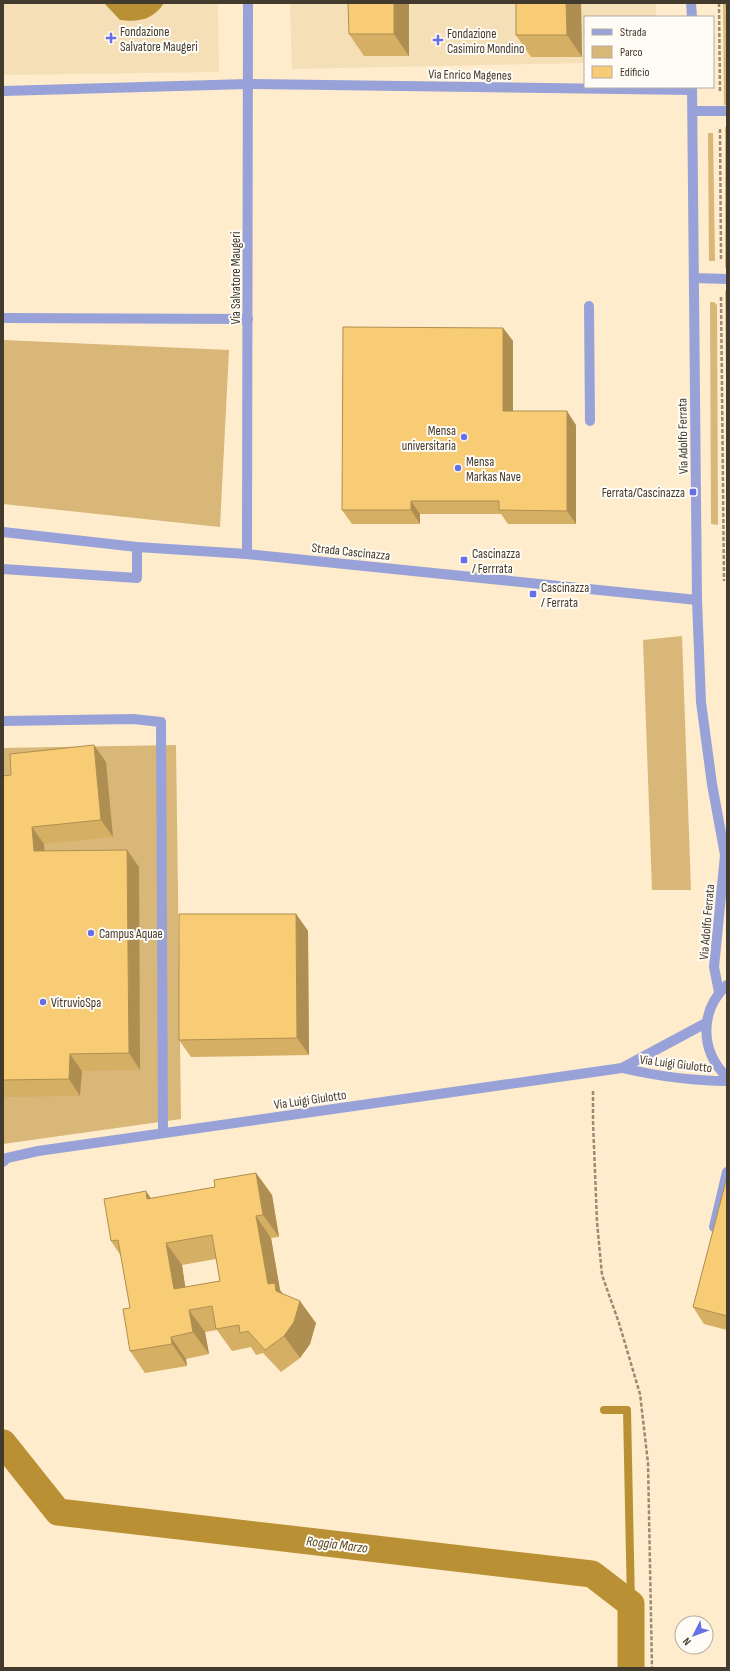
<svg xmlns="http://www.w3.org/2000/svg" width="730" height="1671" font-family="'Sofia Sans Condensed',sans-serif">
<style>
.built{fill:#f4dfb7}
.green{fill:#d8b778}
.water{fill:#ba9035}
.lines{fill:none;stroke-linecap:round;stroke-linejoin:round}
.stream{stroke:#ba9035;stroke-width:8}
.canal{stroke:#ba9035;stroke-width:27}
.path{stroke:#988b76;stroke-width:2.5;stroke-dasharray:4 2;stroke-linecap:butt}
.service{stroke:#98a2d8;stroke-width:10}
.pedestrian{stroke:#98a2d8;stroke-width:10}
.minor{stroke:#98a2d8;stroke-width:10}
.wall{fill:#d5af64;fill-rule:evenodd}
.shaded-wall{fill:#ae8f51}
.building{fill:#f8cc74;stroke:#ae8f51;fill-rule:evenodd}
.poi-dot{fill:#666fe8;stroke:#fffbf5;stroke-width:1.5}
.labels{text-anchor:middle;stroke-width:4;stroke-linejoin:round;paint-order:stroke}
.poi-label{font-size:13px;fill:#413a2d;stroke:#fffbf5;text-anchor:start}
.street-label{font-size:13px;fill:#413a2d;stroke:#fffbf5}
.water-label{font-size:14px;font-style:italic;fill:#594722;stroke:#fffbf5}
</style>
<rect width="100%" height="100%" fill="#feeccc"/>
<g class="built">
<path d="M3,3H218L219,72L3,75Z"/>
<path d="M290,3H656V17H585V63L292,69Z"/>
</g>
<g class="green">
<path d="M723,3H727V105H724Z"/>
<rect x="725" y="127" width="2" height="141"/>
<path d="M708,133H713L715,261H709Z"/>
<path d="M725,291H727V468Z"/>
<path d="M710,302H714L717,305L718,525L711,524Z"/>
<path d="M3,340L229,350L220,527L3,504Z"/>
<path d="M682,636L691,890H652L643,640Z"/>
<path d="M176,745L181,1119L3,1144V748Z"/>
</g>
<path class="water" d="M104,3H164C153,20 139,22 120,20Z"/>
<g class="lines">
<path class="stream" d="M604,1410H627L631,1604"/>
<path class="canal" d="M3,1443L58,1512L592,1574L631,1604V1668"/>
<g class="path">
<path d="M719,3L720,92"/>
<path d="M720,129L721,260"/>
<path d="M721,297L724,581"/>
<path d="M593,1091V1121L597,1222L602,1275L619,1323L640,1394L648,1463L652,1668"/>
</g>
<g class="service">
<path d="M3,91L248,84"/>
<path d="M694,278L727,279"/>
<path d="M3,318L248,319"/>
<path d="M3,569L137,578V547"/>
<path d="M3,721L133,719L161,722L163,1133"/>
<path d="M714,1227L727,1172"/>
</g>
<path class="pedestrian" d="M589,306L590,421"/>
<g class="minor">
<path d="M691,3L692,17"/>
<path d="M248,84L692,90"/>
<path d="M692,87L697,600L701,702L712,784L725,855L714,967L719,992"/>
<path d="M693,111H727"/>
<path d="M3,532L137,547L247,554L697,600"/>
<path d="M247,554L248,3"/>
<path d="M727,985C699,1011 700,1051 727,1077"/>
<path d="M622,1068C657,1076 691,1081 727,1081"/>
<path d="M3,1162L7,1158L38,1151L622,1068L706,1023"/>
</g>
</g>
<g class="wall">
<path d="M409,3V56H364L349,34Z"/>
<path d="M516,3H581L582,57H531L516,35Z"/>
<path d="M503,328L513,341V411L576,425V524H508L501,514H420V524H352L342,510Z"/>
<path d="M106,762L113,837L44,844L45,851L139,867L140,1070L82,1071L80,1096L3,1097V776Z"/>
<path d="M296,914L308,931L309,1055L191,1057L179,1040Z"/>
<path d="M256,1173L272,1195L279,1237L271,1238L280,1290L282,1293L316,1323L310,1344L300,1358L281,1372L263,1353L256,1355L251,1347L232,1351L217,1330L205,1332L209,1354L186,1359L187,1366L145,1373L130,1351V1308L121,1256L111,1241L151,1199L215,1187ZM216,1259L220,1281L185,1287L182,1265Z"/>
<path d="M727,1177V1330L704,1324L693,1307Z"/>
</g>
<g class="shaded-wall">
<path d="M394,3H409V56L394,34Z"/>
<path d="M566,3H581L582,57L567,35Z"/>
<path d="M503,328L513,341V425L503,411Z"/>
<path d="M567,411L576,425V524L567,511Z"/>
<path d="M411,501L420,514V524L411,510Z"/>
<path d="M94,745L106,762L113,837L101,820Z"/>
<path d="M32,827L44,844L46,868L34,851Z"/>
<path d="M127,850L139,867L140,1070L129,1053Z"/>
<path d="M296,914L308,931L309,1055L297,1038Z"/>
<path d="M70,1054L82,1071L80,1096L69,1079Z"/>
<path d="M256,1173L272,1195L279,1237L263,1215Z"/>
<path d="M146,1191L161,1213L147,1199Z"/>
<path d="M256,1216L271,1238L280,1290L291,1305L268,1284Z"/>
<path d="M166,1243L182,1265L189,1311L174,1289Z"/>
<path d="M300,1301L316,1323L310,1344L300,1358L284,1336Z"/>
<path d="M189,1310L205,1332L209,1354L193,1332Z"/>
<path d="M171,1337L186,1359L187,1366L172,1344Z"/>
</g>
<g class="building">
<path d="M348,3H394V34H349Z"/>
<path d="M516,3H566L567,35H516Z"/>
<path d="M343,327L503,328V411H567V511L499,510V501H411V510H342Z"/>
<path d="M94,745L101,820L32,827L34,851L127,850L129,1053L70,1054L69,1079L3,1080V776L11,775L10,754Z"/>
<path d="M179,914H296L297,1038L179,1040Z"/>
<path d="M256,1173L263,1215L256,1216L268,1284L275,1283L276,1291L300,1301L294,1322L284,1336L265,1350L248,1331L240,1333L239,1325L216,1329L212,1306L189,1310L193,1332L171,1337L172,1344L130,1351L123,1309L130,1308L118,1240L111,1241L104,1199L146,1191L147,1199L215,1187L214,1180ZM212,1235L220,1281L174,1289L166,1243Z"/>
<path d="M727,1177V1316L693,1307Z"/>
</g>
<g class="poi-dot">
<path d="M109 32h4v4h4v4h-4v4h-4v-4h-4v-4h4z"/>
<path d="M436 34h4v4h4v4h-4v4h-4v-4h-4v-4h4z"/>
<circle cx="464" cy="437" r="4"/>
<circle cx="458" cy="468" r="4"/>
<rect x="689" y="488" width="8" height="8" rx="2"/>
<rect x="460" y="556" width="8" height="8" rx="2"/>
<rect x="529" y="590" width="8" height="8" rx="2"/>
<circle cx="91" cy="933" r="4"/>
<circle cx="43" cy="1002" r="4"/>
</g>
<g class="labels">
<g class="poi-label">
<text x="120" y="36">Fondazione<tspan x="120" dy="15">Salvatore Maugeri</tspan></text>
<text x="447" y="38">Fondazione<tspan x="447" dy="15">Casimiro Mondino</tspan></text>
<text x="456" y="435" text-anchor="end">Mensa<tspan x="456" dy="15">universitaria</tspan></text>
<text x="466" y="466">Mensa<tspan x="466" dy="15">Markas Nave</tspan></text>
<text x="685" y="497" text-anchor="end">Ferrata/Cascinazza</text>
<text x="472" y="558">Cascinazza<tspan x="472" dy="15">/ Ferrrata</tspan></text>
<text x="541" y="592">Cascinazza<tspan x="541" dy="15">/ Ferrata</tspan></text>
<text x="99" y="938">Campus Aquae</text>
<text x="51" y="1007">VitruvioSpa</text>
</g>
<g class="street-label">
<text transform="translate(470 74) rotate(1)" y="5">Via Enrico Magenes</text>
<text transform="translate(235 278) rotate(-90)" y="5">Via Salvatore Maugeri</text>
<text transform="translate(682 436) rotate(-91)" y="5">Via Adolfo Ferrata</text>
<text transform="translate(351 551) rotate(6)" y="5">Strada Cascinazza</text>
<text transform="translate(706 922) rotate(-85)" y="5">Via Adolfo Ferrata</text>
<text transform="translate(676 1063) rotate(7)" y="5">Via Luigi Giulotto</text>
<text transform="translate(310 1099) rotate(-8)" y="5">Via Luigi Giulotto</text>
</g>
<g class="water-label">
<text transform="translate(337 1544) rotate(7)" y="5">Roggia Marzo</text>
</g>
</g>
<rect width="730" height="1671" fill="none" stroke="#413a2d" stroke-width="8"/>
<rect x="584" y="16" width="130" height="72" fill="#fffbf5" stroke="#b3aea5"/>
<rect x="592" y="29" width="20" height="6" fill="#98a2d8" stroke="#b3aea5"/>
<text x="620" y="36" font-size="12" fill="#413a2d">Strada</text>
<rect x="592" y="46" width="20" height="12" fill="#d8b778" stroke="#b3aea5"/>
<text x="620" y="56" font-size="12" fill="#413a2d">Parco</text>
<rect x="592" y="66" width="20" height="12" fill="#f8cc74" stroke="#b3aea5"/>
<text x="620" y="76" font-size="12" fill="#413a2d">Edificio</text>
<g transform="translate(694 1635) rotate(228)"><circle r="19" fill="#fffbf5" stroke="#b3aea5"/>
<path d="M0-3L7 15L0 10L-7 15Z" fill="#666fe8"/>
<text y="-6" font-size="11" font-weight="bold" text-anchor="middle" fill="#413a2d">N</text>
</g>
</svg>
